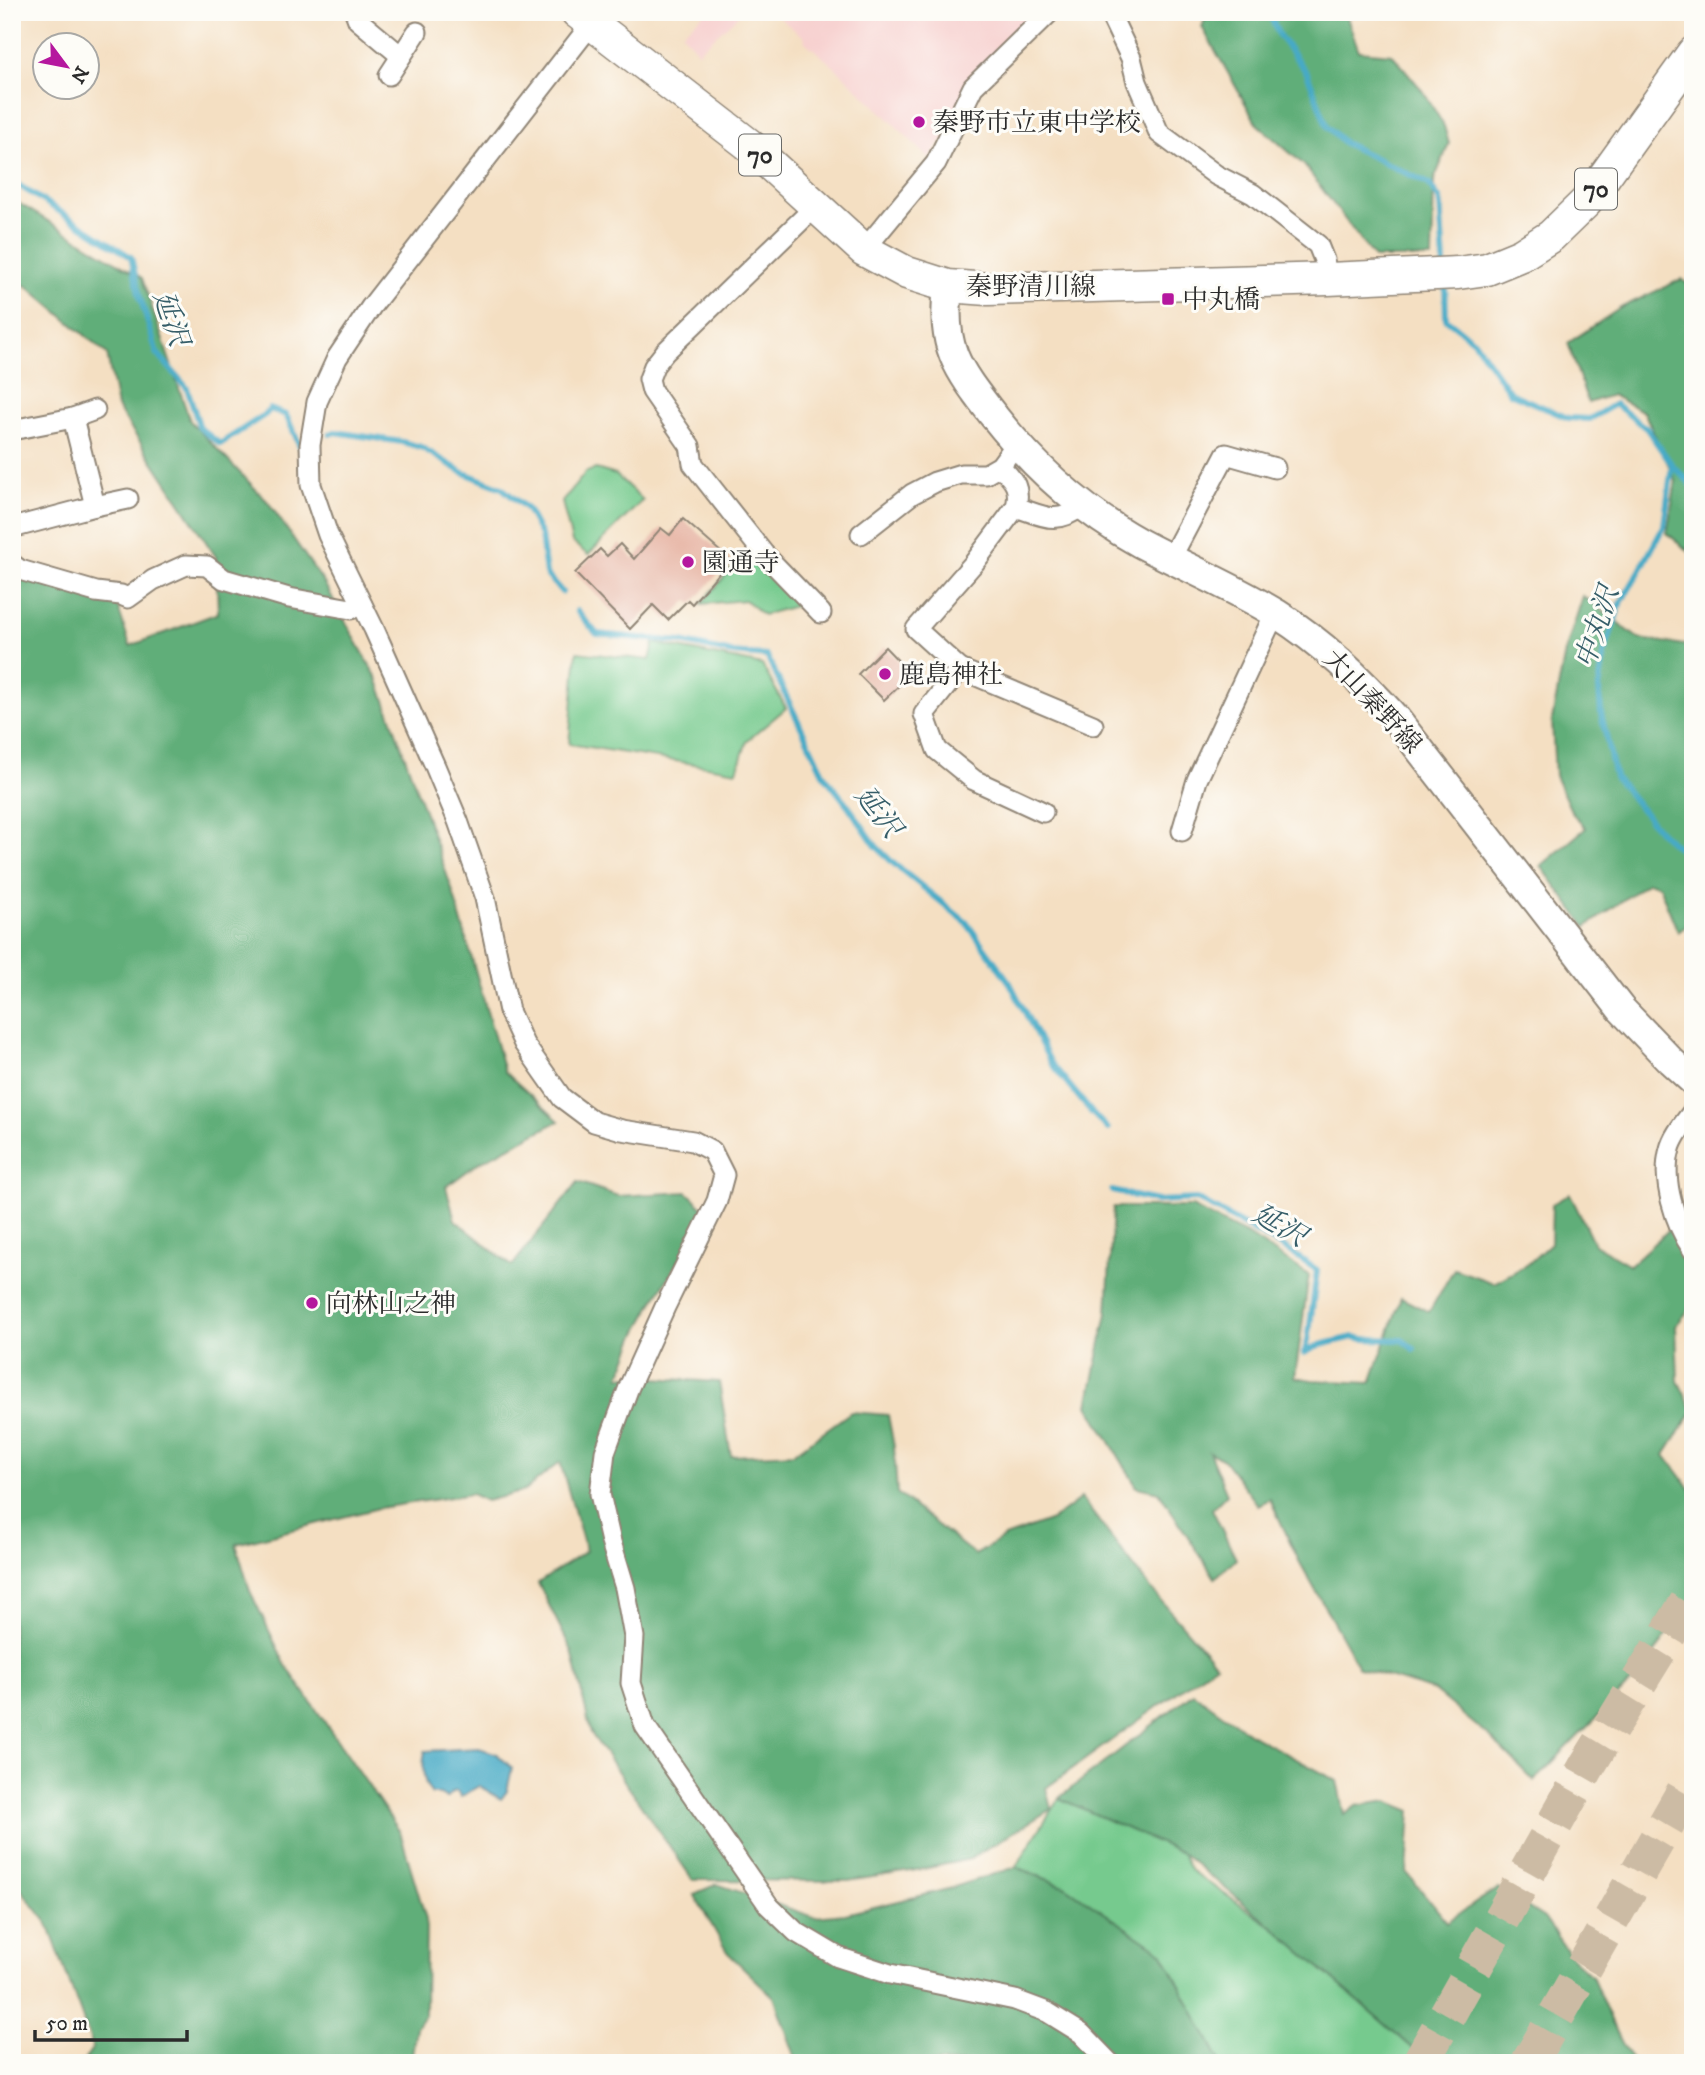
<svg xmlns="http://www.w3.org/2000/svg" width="1705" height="2075" font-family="'IM FELL DW Pica','Noto Serif JP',serif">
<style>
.built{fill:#f7d0cf}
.green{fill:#76ca8e;stroke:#507a5c;stroke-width:2}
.forest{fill:#60ae79;stroke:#466c52;stroke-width:2}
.water{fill:#46aac6;stroke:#386a78;stroke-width:2}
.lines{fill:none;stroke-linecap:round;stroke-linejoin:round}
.stream{stroke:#46aac6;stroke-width:6}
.building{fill:#e7b5a5}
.motorway-tunnel{stroke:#ccbba4;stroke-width:37;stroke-dasharray:37 18;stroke-linecap:butt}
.minor-casing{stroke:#908576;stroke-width:23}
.secondary-casing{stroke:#908576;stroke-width:32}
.primary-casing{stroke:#908576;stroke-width:35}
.minor{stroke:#fff;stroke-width:19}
.secondary{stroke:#fff;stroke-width:28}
.primary{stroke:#fff;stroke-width:32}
.poi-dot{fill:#b5179e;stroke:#fdfcf7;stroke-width:2.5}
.labels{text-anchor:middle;stroke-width:6;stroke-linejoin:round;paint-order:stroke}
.shield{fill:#fdfcf7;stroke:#6a6a68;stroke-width:2}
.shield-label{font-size:24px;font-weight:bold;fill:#2b2b2b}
.poi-label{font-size:26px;fill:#2b2b2b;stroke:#fdfcf7;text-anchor:start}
.street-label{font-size:26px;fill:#2b2b2b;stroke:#fdfcf7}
.water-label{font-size:28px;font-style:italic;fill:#365e69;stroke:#fdfcf7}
</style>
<rect width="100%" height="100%" fill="#fdfcf7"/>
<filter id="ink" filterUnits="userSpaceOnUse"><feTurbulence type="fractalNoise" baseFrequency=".0143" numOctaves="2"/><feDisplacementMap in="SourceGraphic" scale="14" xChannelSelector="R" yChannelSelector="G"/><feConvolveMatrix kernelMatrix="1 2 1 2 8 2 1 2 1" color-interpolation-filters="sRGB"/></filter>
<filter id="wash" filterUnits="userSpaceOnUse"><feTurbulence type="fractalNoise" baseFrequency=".00686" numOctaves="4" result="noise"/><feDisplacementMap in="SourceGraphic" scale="28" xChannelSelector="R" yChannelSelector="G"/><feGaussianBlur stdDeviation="1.57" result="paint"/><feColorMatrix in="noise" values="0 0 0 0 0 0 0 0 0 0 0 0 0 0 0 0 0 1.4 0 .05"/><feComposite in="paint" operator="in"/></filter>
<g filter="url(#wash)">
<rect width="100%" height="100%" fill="#f4dfc2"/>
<g class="built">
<path d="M706,12H742L698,52L682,33Z"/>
<path d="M772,12H1036L929,158L840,72L804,41L805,38Z"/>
</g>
<g class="green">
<path d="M596,469L616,475L643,500L588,555L572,542L562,502L586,472Z"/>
<path d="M753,555L799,605L763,615L745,600L701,604L737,562Z"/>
<path d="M654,643L762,665L786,708L747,741L737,771L569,744L577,652L650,660Z"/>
<path d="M1059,1798L1182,1853L1190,1870L1274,1928L1430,2063H1221L1066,1887L1016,1867Z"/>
</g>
<g class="forest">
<path d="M1208,12H1345L1359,51L1392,54L1423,91L1444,126L1449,144L1434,180L1432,258H1374L1304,165L1257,124L1202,27Z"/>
<path d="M12,199L142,278L190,421L268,502L324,583L377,678L453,892L504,1071L559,1121L478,1163L446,1187L455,1220L512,1266L578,1182L618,1196L687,1192L709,1213L655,1299L635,1337L620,1376L719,1382L731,1456L794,1453L851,1412L888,1415L894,1447L897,1493L975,1555L1005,1537L1052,1520L1081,1498L1152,1590L1216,1664L1046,1788L1051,1809L970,1859L923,1869L848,1881L693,1880L591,1733L572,1651L538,1583L586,1551L560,1462L524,1491L486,1501L471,1494L379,1508L236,1544L250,1591L285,1664L400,1832L426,1919L425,2014L416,2027L411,2063H83L93,2047L48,1924L12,1878V570L117,604L130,646L218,613L216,557L117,407L107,354L26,285L12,288Z"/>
<path d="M1682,279L1693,289V555L1667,533L1676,481L1644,412L1612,395L1588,403L1568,343L1622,307Z"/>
<path d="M1583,596L1639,639L1693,646V921L1678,932L1659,886L1648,882L1586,927L1541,866L1586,828L1572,813L1555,776L1552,720L1565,652Z"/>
<path d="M1570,1194L1594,1244L1630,1265L1672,1227L1693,1257V1305L1676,1325L1678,1381L1693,1411L1665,1455L1693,1492V1607L1671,1628L1646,1667L1534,1781L1490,1737L1434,1691L1359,1668L1299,1561L1270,1499L1258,1505L1224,1460L1209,1452L1227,1494L1212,1509L1236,1559L1215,1578L1159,1492L1137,1487L1088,1405L1107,1313L1113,1207H1192L1250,1236L1309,1275L1295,1377L1312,1380L1371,1383L1401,1298L1429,1312L1454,1269L1494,1283L1527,1265L1551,1243L1552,1204Z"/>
<path d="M1193,1693L1250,1734L1337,1781L1344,1815L1356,1806L1387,1801L1411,1811L1407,1873L1447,1922L1498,1888L1544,1918L1573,1959L1592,1976L1614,2028L1633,2063H1430L1274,1928L1182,1853L1059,1798Z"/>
<path d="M1016,1867L1066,1887L1162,1952L1221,2063H792L795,2056L774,1997L727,1952L694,1894L717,1884L814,1917L845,1914L948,1889Z"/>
</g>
<path class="water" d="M479,1748L497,1754L512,1768L507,1791L501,1799L479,1786L461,1797L457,1791L452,1792L447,1798L440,1794H432C422,1783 422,1765 425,1751Z"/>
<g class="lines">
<g class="stream">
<path d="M1269,12L1278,34L1307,73L1327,126L1344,143L1429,184L1440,200L1444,264"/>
<path d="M12,181L131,257L140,297L157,353L187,388L200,428L220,444L266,414L270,409L286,415L300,446"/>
<path d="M1445,282L1446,319L1474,341L1510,393L1568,418L1590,419L1615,404L1647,429L1672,465L1693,486"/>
<path d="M330,434L335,432L402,442L421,447L462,472L502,488L527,509L541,535L546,574L562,592"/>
<path d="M1672,465L1664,526L1641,569L1620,604L1604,654L1599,688L1601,713L1615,777L1659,831L1693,861"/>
<path d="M577,611L597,634L681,642L732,653L767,656L824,775L849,807L876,846L893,863L966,922L1010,983L1051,1063L1092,1113L1108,1129"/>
<path d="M1112,1191L1157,1201L1197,1199L1283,1247L1317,1270L1308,1341L1304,1353L1320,1345L1354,1337L1364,1339L1402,1340L1414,1349"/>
</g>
</g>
<g id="blocks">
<g class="building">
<path d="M683,519L730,560L692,604L688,600L668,620L653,605L630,629L575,573L600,549L607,556L620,544L634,559L661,528L670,535Z"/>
<path d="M885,647L911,674L884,700L858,674Z"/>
</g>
</g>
</g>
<g filter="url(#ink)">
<use href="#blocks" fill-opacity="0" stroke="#908576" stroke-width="2"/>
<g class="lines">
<g class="motorway-tunnel">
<path d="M1420,2063L1587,1766L1693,1594"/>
<path d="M1529,2063L1693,1777"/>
</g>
<g class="minor-casing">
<g id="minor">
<path d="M355,12L358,20L401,56"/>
<path d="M1109,12L1131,58L1137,82L1159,133L1216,175L1253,194L1318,245L1324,260L1328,279"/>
<path d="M592,23L371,307L337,358L317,402L310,445L311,485L328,535L374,629L435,766L458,821L485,898L509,1011L524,1044L562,1098L594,1122L622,1130L693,1141L712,1151L724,1175L717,1201L665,1307L629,1387L605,1452L600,1494L611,1542L625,1588L634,1637L631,1683L645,1726L769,1906L796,1932L838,1957L890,1974L1015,2000L1047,2012L1081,2033L1110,2063"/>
<path d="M389,75L417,32"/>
<path d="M816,206L665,352L654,366L649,379L652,391L690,446L693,464L764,554L821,613"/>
<path d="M864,250L936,163L973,87L1050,12"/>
<path d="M73,418L95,410"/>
<path d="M12,430L73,418L95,506L12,528"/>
<path d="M1000,466C1013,480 1021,486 1016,507C1044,516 1056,526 1082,506"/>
<path d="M95,506L128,499"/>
<path d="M1016,507L974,563L916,629L960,669L1093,725"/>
<path d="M861,534L912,494L935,482L961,474H986L1000,466L1016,444"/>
<path d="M1171,558L1226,454L1275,468"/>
<path d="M12,564L20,570L96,592L121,595L128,598L153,580L186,565L207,566L224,579L289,598L351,609L362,605"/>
<path d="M960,669L924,714L937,750L974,780L1043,812"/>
<path d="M1182,831L1197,780L1275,613"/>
<path d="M1693,1111C1685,1122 1673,1136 1670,1149C1661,1180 1675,1224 1693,1250"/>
</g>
</g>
<g class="secondary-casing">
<path id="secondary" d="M948,286C941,348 956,367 993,415C1034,467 1082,511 1140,543C1185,567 1233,587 1277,614C1323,643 1360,679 1396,719L1621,1009L1671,1061L1693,1081"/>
</g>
<g class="primary-casing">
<path id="primary" d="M577,12L748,144L864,250L907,273L948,286L988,289L1328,279L1458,273L1487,269L1521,255L1551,236L1586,202L1693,53"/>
</g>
<use href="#minor" class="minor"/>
<use href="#secondary" class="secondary"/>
<use href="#primary" class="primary"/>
</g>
</g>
<g class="poi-dot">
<circle cx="919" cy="122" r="7"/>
<rect x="1161" y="292" width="14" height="14" rx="3.5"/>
<circle cx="688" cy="562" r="7"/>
<circle cx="885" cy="674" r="7"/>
<circle cx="312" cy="1303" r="7"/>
</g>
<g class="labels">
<g class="shield">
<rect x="739" y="134.5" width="42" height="41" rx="5"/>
<rect x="1575" y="168.5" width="42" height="41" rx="5"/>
</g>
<g class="shield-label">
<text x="760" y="163">70</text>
<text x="1596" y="197">70</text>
</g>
<g class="poi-label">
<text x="933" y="131">秦野市立東中学校</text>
<text x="1182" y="308">中丸橋</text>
<text x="702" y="571">園通寺</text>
<text x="899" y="683">鹿島神社</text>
<text x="326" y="1312">向林山之神</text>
</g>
<g class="street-label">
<text x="1031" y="295">秦野清川線</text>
<text transform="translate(1373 701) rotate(47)" y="9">大山秦野線</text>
</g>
<g class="water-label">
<text transform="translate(172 318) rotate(71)" y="10">延沢</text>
<text transform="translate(1596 627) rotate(-72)" y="10">中丸沢</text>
<text transform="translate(879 811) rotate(52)" y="10">延沢</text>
<text transform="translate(1280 1224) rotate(30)" y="10">延沢</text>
</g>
</g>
<rect width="1705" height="2075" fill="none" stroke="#fdfcf7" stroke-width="42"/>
<g transform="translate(66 66) rotate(122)"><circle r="33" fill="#fdfcf7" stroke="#a9a8a5" stroke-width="2"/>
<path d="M0-5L12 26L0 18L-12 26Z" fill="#b5179e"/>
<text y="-10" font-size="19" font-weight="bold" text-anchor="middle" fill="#2b2b2b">N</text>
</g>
<path d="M35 2030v10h152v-10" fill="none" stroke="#2b2b2b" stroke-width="3.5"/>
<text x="46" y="2030" font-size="21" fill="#2b2b2b" stroke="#fdfcf7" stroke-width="5" paint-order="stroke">50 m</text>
</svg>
